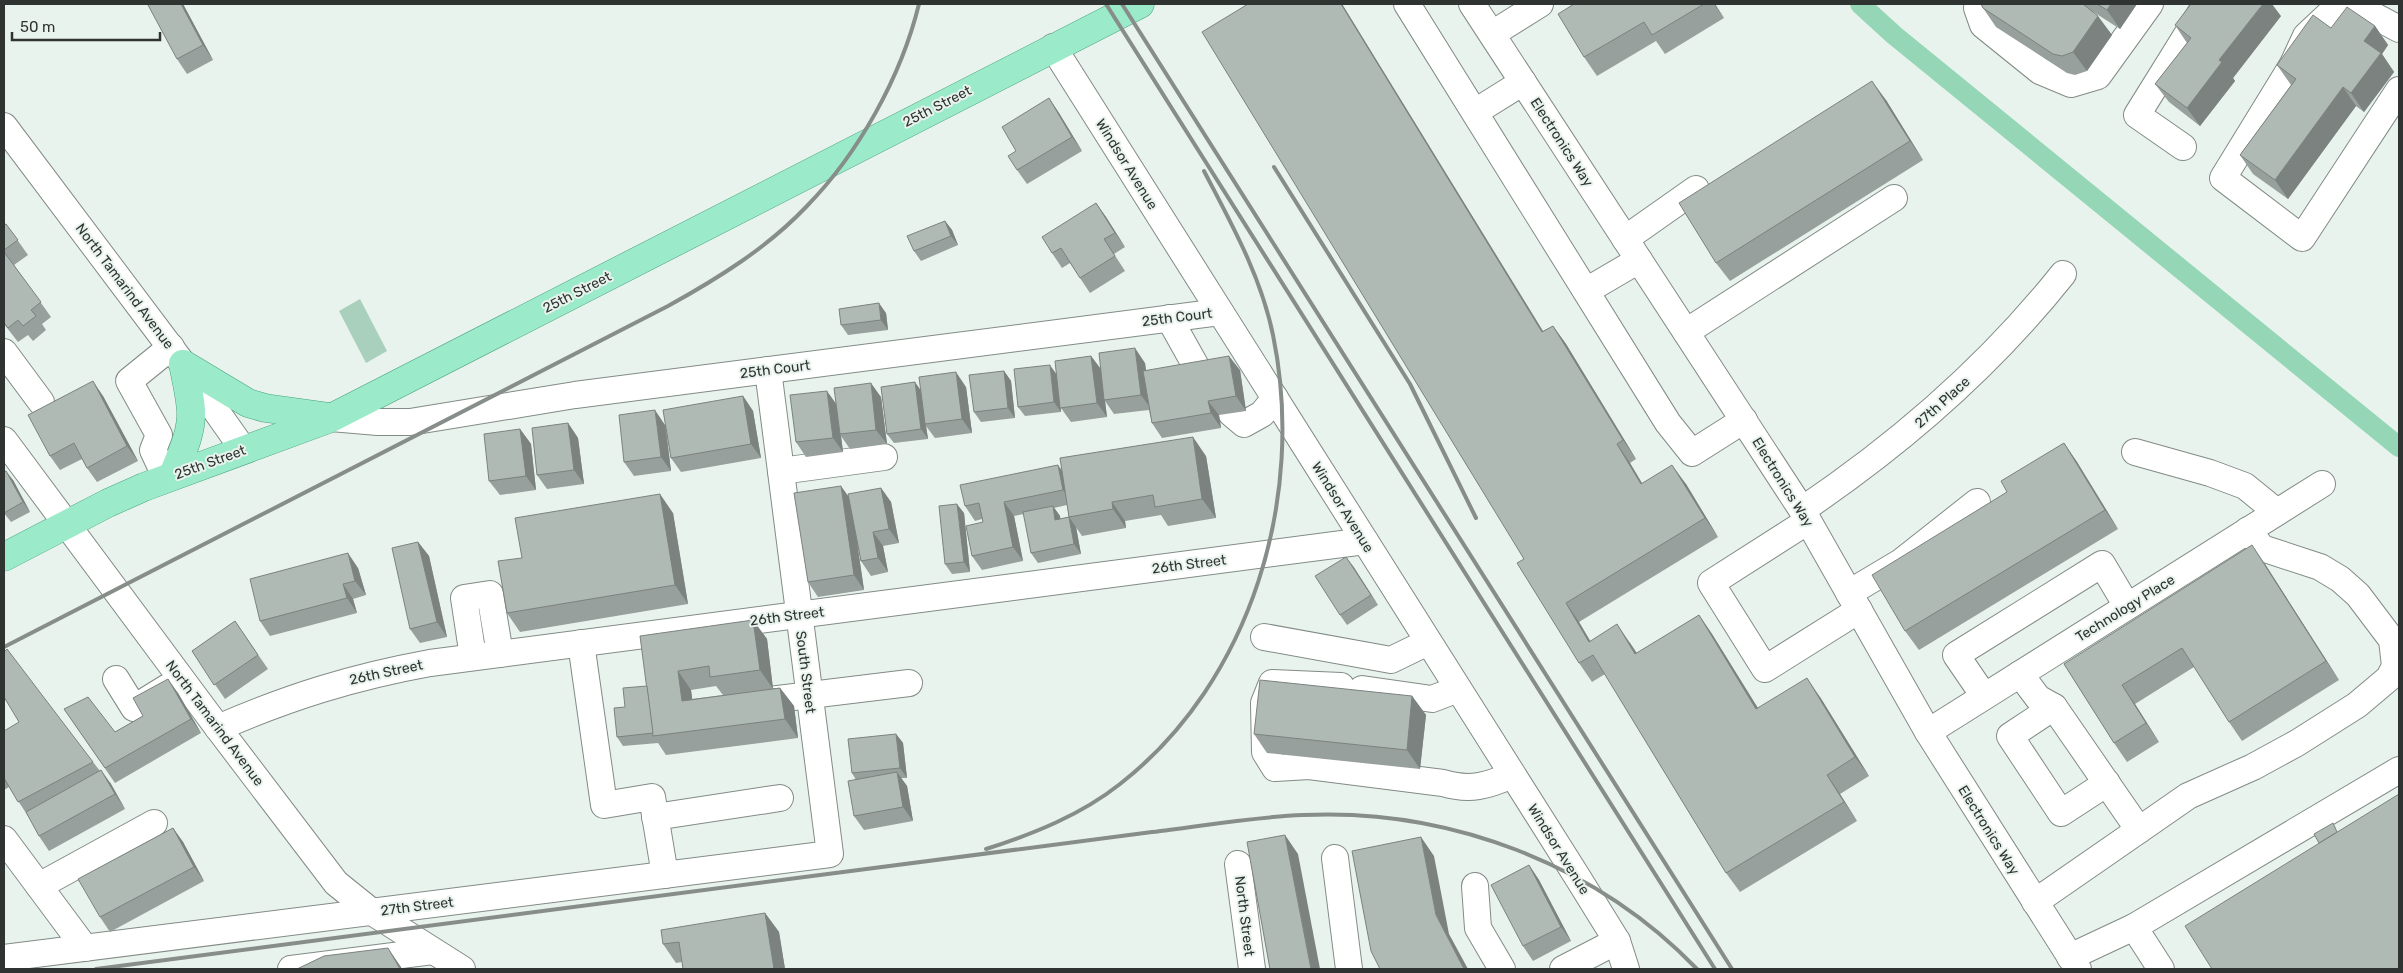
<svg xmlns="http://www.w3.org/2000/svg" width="2403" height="973" font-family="Rubik,sans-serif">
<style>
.green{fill:#a8d0bc}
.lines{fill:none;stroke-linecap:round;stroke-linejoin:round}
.canal{stroke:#94d6b6;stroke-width:20}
.minor-casing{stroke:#828b86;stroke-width:28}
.major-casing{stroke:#4aa27e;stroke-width:29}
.minor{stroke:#fff;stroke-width:26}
.major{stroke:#9bebca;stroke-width:28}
.rail{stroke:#878e8a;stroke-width:4}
.wall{fill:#97a09c;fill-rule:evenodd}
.shaded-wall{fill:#7b827f}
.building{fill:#b0bab5;stroke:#7b827f}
.labels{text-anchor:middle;stroke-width:4;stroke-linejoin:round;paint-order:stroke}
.street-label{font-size:14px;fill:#2f3331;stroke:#e9f3ed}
</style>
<rect width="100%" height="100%" fill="#e9f3ed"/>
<path class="green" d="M360,299L387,351L366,363L339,311Z"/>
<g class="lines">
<path class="canal" d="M1860,4L1894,35L2399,447"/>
<g class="minor-casing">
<g id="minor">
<path d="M1407,4L1668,423L1692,453L1744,420"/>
<path d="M1472,4L1802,510L1928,732L2078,969"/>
<path d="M1978,4L1977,8L1983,25L2040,71L2071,84L2098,76L2150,4"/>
<path d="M2340,4L2306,36L2293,64L2223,178L2302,238L2399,90"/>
<path d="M2352,4L2399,29"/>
<path d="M1492,34L1540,4"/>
<path d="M1053,47L1578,878L1617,941L1626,969"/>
<path d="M1475,112L1523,82"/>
<path d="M4,126L183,364L243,449"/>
<path d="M2183,147L2137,115L2206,4"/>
<path d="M1625,239L1696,189"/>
<path d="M1586,291L1639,260"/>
<path d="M1169,318L1202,377"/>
<path d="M1686,332L1894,198"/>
<path d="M4,352L41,402"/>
<path d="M1231,413L1244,424L1262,414L1275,398"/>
<path d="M331,418L378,422H410L575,395L1220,312"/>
<path d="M4,440L218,728L336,883L372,912L462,969"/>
<path d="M2135,452L2210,473L2245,486L2277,512"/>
<path d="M781,471L884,457"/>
<path d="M166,478L153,450L159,435L129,381L171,347"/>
<path d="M1802,510C1900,444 1989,367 2063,274"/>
<path d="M1808,521L1711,583L1765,669L1859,610"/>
<path d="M1849,593L1901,562L1977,502"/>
<path d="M1264,637L1391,660L1428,642"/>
<path d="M581,643L604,805L652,797L665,875"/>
<path d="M473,657L464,598L490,594L500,654"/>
<path d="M2020,674L2038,698L2054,707L2139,830L2035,902"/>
<path d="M116,679L134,708L168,687"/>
<path d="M1341,686L1272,683L1264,703L1265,752L1275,768L1309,766L1443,783C1470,791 1487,786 1512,775"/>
<path d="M1362,689L1432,699L1458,689"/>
<path d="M1984,696L1956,655L2102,564L2127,606"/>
<path d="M753,702L909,683"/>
<path d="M2054,707L2010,736L2061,813L2107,783"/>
<path d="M218,728C289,697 353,677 430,663L1365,541"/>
<path d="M1928,732L2322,484"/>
<path d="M655,817L780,798"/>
<path d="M2139,830L2188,796L2253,767L2297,743L2357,705L2389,678L2395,666L2392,640L2358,595L2340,579L2320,567L2262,548L2248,530"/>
<path d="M4,839L85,948"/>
<path d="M1335,858L1349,969"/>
<path d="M1238,864L1252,969"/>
<path d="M39,886L154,823"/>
<path d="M1475,886L1478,928L1502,969"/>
<path d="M2134,927L2161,969"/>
<path d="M2070,957L2134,927L2399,770"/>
<path d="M4,958L830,854L768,370"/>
<path d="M291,969L433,951"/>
<path d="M1563,969L1617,941"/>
</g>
</g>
<g class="major-casing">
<g id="major">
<path d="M183,364L248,403L265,408L330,417"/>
<path d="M173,475C181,455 192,433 191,411C190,395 186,379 183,364"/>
<path d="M4,557L108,503L144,487L331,418L1140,4"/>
</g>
</g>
<use href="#minor" class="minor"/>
<use href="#major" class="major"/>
<g class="rail">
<path d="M1106,4L1715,969"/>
<path d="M1122,4L1732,969"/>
<path d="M1274,167L1410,384L1476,518"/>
<path d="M4,647L668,306C717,279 767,248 806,207C859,153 901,77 919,4"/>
<path d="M986,849C1033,834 1081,815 1120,784C1252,681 1306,496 1273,335C1261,276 1231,223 1204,171"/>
<path d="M96,969L1152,832C1202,826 1252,817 1303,815C1449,808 1596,864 1697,969"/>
</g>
</g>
<g class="wall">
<path d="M183,4L213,60L187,74L177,59Z"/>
<path d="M1248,4H1342L1543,331L1553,326L1566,344L1636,459L1630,463L1642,484H1686L1718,537L1579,622L1590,641L1630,643L1637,653L1699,615L1712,634L1758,708L1820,697L1869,776L1840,794L1857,821L1740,892L1726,873L1605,674L1592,682L1579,663L1524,559Z"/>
<path d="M1574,4H1715L1724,18L1665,54L1656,41L1597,76L1584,57Z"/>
<path d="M1981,4H2137L2120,29L2092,11L2112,35L2087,71L2075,75L2067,73L1996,27L1983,8Z"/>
<path d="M2281,16L2233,78L2235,81L2200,126L2169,102L2155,84L2187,43L2175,25Z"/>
<path d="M2375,26L2388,45L2382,54L2394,72L2364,112L2356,106L2288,199L2253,174L2240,155L2291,85L2277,65L2331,28Z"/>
<path d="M1049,98L1059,113L1082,151L1027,184L1017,170L1016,151Z"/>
<path d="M1886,100L1923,160L1730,281L1716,263Z"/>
<path d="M1096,203L1106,217L1125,247L1114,254L1125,271L1090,293L1070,263L1062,268L1052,253Z"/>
<path d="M945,221L952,230L958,245L921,261L914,251Z"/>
<path d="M6,224L28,255L14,265L51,317L42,324L46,330L33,341L28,335L18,342L4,324V225Z"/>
<path d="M886,313L888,330L848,335L841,325Z"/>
<path d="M1091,356L1101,369L1145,363L1146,370H1240L1246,411L1219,415L1221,428L1162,438L1152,423L1149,410L1114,414L1105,401L1107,417L1071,422L1061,408V412L1025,416L1018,407Z"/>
<path d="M1004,371L1011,381L1015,418L981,422L974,412Z"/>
<path d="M966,387L972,433L935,438L926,426L928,439L894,443L887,434L921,391Z"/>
<path d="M103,396L138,461L97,482L87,468L82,459L60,470L50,456Z"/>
<path d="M743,396L753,411L761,458L681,472L671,458L666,427L671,471L634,476L624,462L665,425Z"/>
<path d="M881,397L887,444L850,449L841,436L843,452L806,457L796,442L836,404Z"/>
<path d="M568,423L578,438L584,484L547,489L537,475Z"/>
<path d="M520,429L531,444L536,490L500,495L489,481Z"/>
<path d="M2064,443L2077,462L2118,529L1919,650L1905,631L2007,492Z"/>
<path d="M1206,456L1216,518L1168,526L1161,515L1125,521L1126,528L1082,536L1069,517L1067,505L1054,508L1060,516V519L1069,517L1076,527L1081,554L1038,563L1031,553L1024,514L1014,516L1023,561L982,570L972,556L983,522L982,519L975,521L965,506L1062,470Z"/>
<path d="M13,480L30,512L11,522L4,513Z"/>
<path d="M881,488L891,502L899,543L883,546L888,572L871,576L861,561L857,543L864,590L818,597L808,582L848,496Z"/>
<path d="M673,513L688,604L520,632L507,613L522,558Z"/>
<path d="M964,513L970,572L952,574L945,564Z"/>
<path d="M418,542L429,556L447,637L420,643L410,629Z"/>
<path d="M2265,564L2339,680L2242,741L2229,722L2194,667L2135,704L2159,742L2127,762L2114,743L2064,664Z"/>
<path d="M1353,566L1378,605L1347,625L1340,615Z"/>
<path d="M358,568L366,595L353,599L357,613L270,636L260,621Z"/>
<path d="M753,620L767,639L773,688H780L794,706L798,738L666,755L658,743L623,746L617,737L625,707L647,686ZM716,686L723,695L692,699L691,690Z"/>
<path d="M235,621L268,669L225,699L192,651Z"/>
<path d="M178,693L201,733L115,783L64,709L115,732L143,716Z"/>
<path d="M1412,696L1426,715L1420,769L1267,753L1254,734Z"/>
<path d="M4,731L93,762L100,771L111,784L125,809L49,851L39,836L28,816L9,787L4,790Z"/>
<path d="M896,734L903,743L907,778H901L907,786L913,821L864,830L854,816L856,780L852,773Z"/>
<path d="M173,828L183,842L204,881L110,932L100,917Z"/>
<path d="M1529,865L1539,880L1571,941L1533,961L1523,946Z"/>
<path d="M765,913L779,932L785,969H683L682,962L676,963L663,944Z"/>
</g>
<g class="shaded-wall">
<path d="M181,4H183L213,60L203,45Z"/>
<path d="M1341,4H1342L1555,351L1542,332Z"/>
<path d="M1714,4H1715L1724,18Z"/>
<path d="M2111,4H2137L2120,29L2107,10Z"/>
<path d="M2263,4H2272L2281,16L2233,78L2235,81L2200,126L2187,108L2219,60Z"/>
<path d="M2098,16L2112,35L2087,71L2073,52Z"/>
<path d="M2375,26L2388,45L2382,54L2394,72L2364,112L2351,93L2364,41Z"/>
<path d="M1872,81L1886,100L1923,160L1910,141Z"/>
<path d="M2343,87L2356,106L2288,199L2275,180Z"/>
<path d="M1049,98L1059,113L1082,151L1072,137Z"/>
<path d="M1096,203L1106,217L1125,247L1115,233Z"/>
<path d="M945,221L952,230L958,245L951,236Z"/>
<path d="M879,303L886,313L888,330L881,320Z"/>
<path d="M1553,326L1566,344L1636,459L1623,440Z"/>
<path d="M1135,348L1145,363L1151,409L1141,395Z"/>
<path d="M1091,356L1102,371L1104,400L1105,401L1107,417L1097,403Z"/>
<path d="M1229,356L1240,370L1246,411L1236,396Z"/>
<path d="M1050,365L1057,375L1061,412L1054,402Z"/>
<path d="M1004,371L1011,381L1015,418L1008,408Z"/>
<path d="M956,372L966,387L972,433L962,419Z"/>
<path d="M93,381L103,396L138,461L127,446Z"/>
<path d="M915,382L922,392L925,424L926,426L928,439L921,429Z"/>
<path d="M871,383L881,397L887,444L876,430Z"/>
<path d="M827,391L837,405L840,434L841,436L843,452L833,438Z"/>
<path d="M743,396L753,411L761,458L751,444Z"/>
<path d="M1208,401L1219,415L1221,428L1211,413Z"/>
<path d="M655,410L665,425L671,471L661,457Z"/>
<path d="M568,423L578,438L584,484L574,470Z"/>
<path d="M520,429L531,444L536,490L526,476Z"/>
<path d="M1193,437L1206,456L1216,518L1202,499Z"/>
<path d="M2064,443L2077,462L2118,529L2105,510Z"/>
<path d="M1617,444L1630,463L1654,503L1641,484Z"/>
<path d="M1058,465L1068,479L1073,504L1063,490Z"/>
<path d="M1672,465L1686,484L1718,537L1705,518Z"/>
<path d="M6,471L13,480L30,512L23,502Z"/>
<path d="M841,486L851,500L864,590L854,575Z"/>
<path d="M881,488L891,502L899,543L889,529Z"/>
<path d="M660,494L673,513L688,604L675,585Z"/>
<path d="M1004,502L1014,516L1023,561L1013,547Z"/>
<path d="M1112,502L1125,521L1126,528L1113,509Z"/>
<path d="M957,504L964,513L970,572L964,562Z"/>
<path d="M1053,506L1060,516L1062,529L1055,520Z"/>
<path d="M1069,517L1076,527L1081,554L1074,544Z"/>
<path d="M873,532L883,546L888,572L878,558Z"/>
<path d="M418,542L429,556L447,637L437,622Z"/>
<path d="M2252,545L2265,564L2339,680L2326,661Z"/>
<path d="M348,553L358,568L366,595L355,581Z"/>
<path d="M1346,557L1353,566L1378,605L1371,595Z"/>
<path d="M343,584L353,599L357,613L347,598Z"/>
<path d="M1566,603L1579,622L1602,661L1589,642Z"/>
<path d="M1699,615L1712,634L1770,728L1756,709Z"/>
<path d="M753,620L767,639L773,689L760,670Z"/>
<path d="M1617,624L1630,643L1649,673L1635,654Z"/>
<path d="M678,671L691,690L695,719L682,701Z"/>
<path d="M1807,678L1820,697L1869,776L1855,757Z"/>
<path d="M168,679L178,693L201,733L191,719Z"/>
<path d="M2122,685L2135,704L2159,742L2146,723Z"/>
<path d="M780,688L794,706L798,738L785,719Z"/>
<path d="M1412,696L1426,715L1420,769L1407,750Z"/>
<path d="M896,734L903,743L907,778L900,768Z"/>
<path d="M101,770L111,784L125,809L115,794Z"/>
<path d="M897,772L907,786L913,821L903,807Z"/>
<path d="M1827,775L1840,794L1857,821L1844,802Z"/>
<path d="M173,828L183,842L204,881L194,867Z"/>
<path d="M1285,835L1298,854L1320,969H1311Z"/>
<path d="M1421,837L1434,856L1449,934L1468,969H1464L1436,915Z"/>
<path d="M1529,865L1539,880L1571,941L1561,927Z"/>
<path d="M765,913L779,932L785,969H774Z"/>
<path d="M388,948L401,967L402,969H400Z"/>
</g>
<g class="building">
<path d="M150,4H181L203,45L177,59L148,5Z"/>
<path d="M1248,4H1341L1542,332L1553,326L1623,440L1617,444L1641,484L1672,465L1705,518L1566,603L1589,642L1617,624L1635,654L1699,615L1756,709L1807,678L1855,757L1827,775L1844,802L1726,873L1593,655L1579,663L1517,563L1524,559L1202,32Z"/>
<path d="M1574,4H1704L1652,35L1644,22L1584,57L1558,14Z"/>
<path d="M1981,4H2083L2098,16L2073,52L2062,56L2053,54L1983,8Z"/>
<path d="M2097,4H2111L2107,10Z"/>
<path d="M2191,4H2263L2219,60L2222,62L2187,108L2155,84L2191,38L2175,25Z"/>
<path d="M2347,7L2375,26L2364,41L2381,53L2351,93L2343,87L2275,180L2240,155L2296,79L2277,65L2313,15L2331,28Z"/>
<path d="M1872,81L1910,141L1716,263L1679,203Z"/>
<path d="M1049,98L1072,137L1017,170L1008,156L1016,151L1002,127Z"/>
<path d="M1096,203L1115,233L1104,239L1115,256L1080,278L1061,248L1052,253L1042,237Z"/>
<path d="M945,221L951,236L914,251L907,236Z"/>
<path d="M6,224L18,240L4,250V225Z"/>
<path d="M4,252L41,302L31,310L36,316L23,326L18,320L8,328L4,323Z"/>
<path d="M879,303L881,320L841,325L839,309Z"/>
<path d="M1135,348L1141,395L1104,400L1099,353Z"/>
<path d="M1091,356L1097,403L1060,408L1055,361Z"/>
<path d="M1229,356L1236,396L1208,401L1211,413L1152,423L1143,371Z"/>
<path d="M1050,365L1054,402L1018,407L1014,369Z"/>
<path d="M1004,371L1008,408L974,412L969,375Z"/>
<path d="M956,372L962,419L925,424L919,377Z"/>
<path d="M93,381L127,446L87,468L74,443L50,456L28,415Z"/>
<path d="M915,382L921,429L887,434L881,387Z"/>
<path d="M871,383L876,430L840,434L834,388Z"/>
<path d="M827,391L833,438L796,442L790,395Z"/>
<path d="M743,396L751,444L671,458L663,410Z"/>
<path d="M655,410L661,457L624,462L619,415Z"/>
<path d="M568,423L574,470L537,475L532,428Z"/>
<path d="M520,429L526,476L489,481L484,434Z"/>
<path d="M1193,437L1202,499L1155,507L1153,495L1112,502L1113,509L1069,517L1060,458Z"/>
<path d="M2064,443L2105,510L1905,631L1872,575L2007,492L2001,481Z"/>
<path d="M1058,465L1063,490L1004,502L1013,547L972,556L966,526L983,522L979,503L965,506L960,485Z"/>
<path d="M6,471L23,502L4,513V472Z"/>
<path d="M841,486L854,575L808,582L794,493Z"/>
<path d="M881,488L889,529L873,532L878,558L861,561L848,494Z"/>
<path d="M660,494L675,585L507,613L498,561L522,558L515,518Z"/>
<path d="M957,504L964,562L945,564L939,506Z"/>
<path d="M1053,506L1055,520L1069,517L1074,544L1031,553L1023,512Z"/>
<path d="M418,542L437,622L410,629L392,548Z"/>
<path d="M2252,545L2326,661L2229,722L2182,648L2122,685L2146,723L2114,743L2064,664Z"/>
<path d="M348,553L355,581L343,584L347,598L260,621L250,579Z"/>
<path d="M1346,557L1371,595L1340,615L1315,576Z"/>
<path d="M753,620L760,670L710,677L709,666L678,671L682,701L780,688L785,719L653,736L640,636Z"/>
<path d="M235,621L258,655L214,685L192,651Z"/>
<path d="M7,649L93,762L18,802L4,778V731L19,722L4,697V652Z"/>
<path d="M168,679L191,719L105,768L64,709L88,697L115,732L143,716L133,698Z"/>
<path d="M1260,680L1412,696L1407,750L1254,734Z"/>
<path d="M647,686L653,733L617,737L614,708L625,707L623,688Z"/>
<path d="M896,734L900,768L852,773L848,739Z"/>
<path d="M101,770L115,794L39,836L26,812Z"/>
<path d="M897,772L903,807L854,816L848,781Z"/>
<path d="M2399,794V969H2212L2185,926Z"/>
<path d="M2333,823L2337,832L2319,843L2314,834Z"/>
<path d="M173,828L194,867L100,917L78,879Z"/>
<path d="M1285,835L1311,969H1270L1247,842Z"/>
<path d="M1421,837L1436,915L1464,969H1380L1371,951L1352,851Z"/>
<path d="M1529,865L1561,927L1523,946L1491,885Z"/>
<path d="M765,913L774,969H683L679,942L663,944L661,930Z"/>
<path d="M388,948L400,969H297L324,956Z"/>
</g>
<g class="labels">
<g class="street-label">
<text transform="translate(937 106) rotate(-27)" y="5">25th Street</text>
<text transform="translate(1562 142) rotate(57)" y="5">Electronics Way</text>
<text transform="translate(1127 164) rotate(58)" y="5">Windsor Avenue</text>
<text transform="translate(125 286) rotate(53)" y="5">North Tamarind Avenue</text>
<text transform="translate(577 292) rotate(-27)" y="5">25th Street</text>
<text transform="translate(1177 317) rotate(-7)" y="5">25th Court</text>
<text transform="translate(775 369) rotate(-7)" y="5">25th Court</text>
<text transform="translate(1942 402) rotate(-42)" y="5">27th Place</text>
<text transform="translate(210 462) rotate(-20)" y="5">25th Street</text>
<text transform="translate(1783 482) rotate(58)" y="5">Electronics Way</text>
<text transform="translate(1343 507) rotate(58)" y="5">Windsor Avenue</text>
<text transform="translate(1189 564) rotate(-7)" y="5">26th Street</text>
<text transform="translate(2125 608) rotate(-32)" y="5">Technology Place</text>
<text transform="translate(787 616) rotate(-7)" y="5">26th Street</text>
<text transform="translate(386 672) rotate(-12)" y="5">26th Street</text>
<text transform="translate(806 672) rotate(83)" y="5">South Street</text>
<text transform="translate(215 723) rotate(53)" y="5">North Tamarind Avenue</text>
<text transform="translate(1989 830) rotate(58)" y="5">Electronics Way</text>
<text transform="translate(1559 849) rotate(58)" y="5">Windsor Avenue</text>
<text transform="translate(417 906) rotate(-7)" y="5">27th Street</text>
<text transform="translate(1245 916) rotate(83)" y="5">North Street</text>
</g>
</g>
<rect width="2403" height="973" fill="none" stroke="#2f3331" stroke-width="10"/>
<path d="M12 32v8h148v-8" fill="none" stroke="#2f3331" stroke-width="2.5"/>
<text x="20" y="32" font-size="15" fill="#2f3331" stroke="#e9f3ed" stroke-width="4" paint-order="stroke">50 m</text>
</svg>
